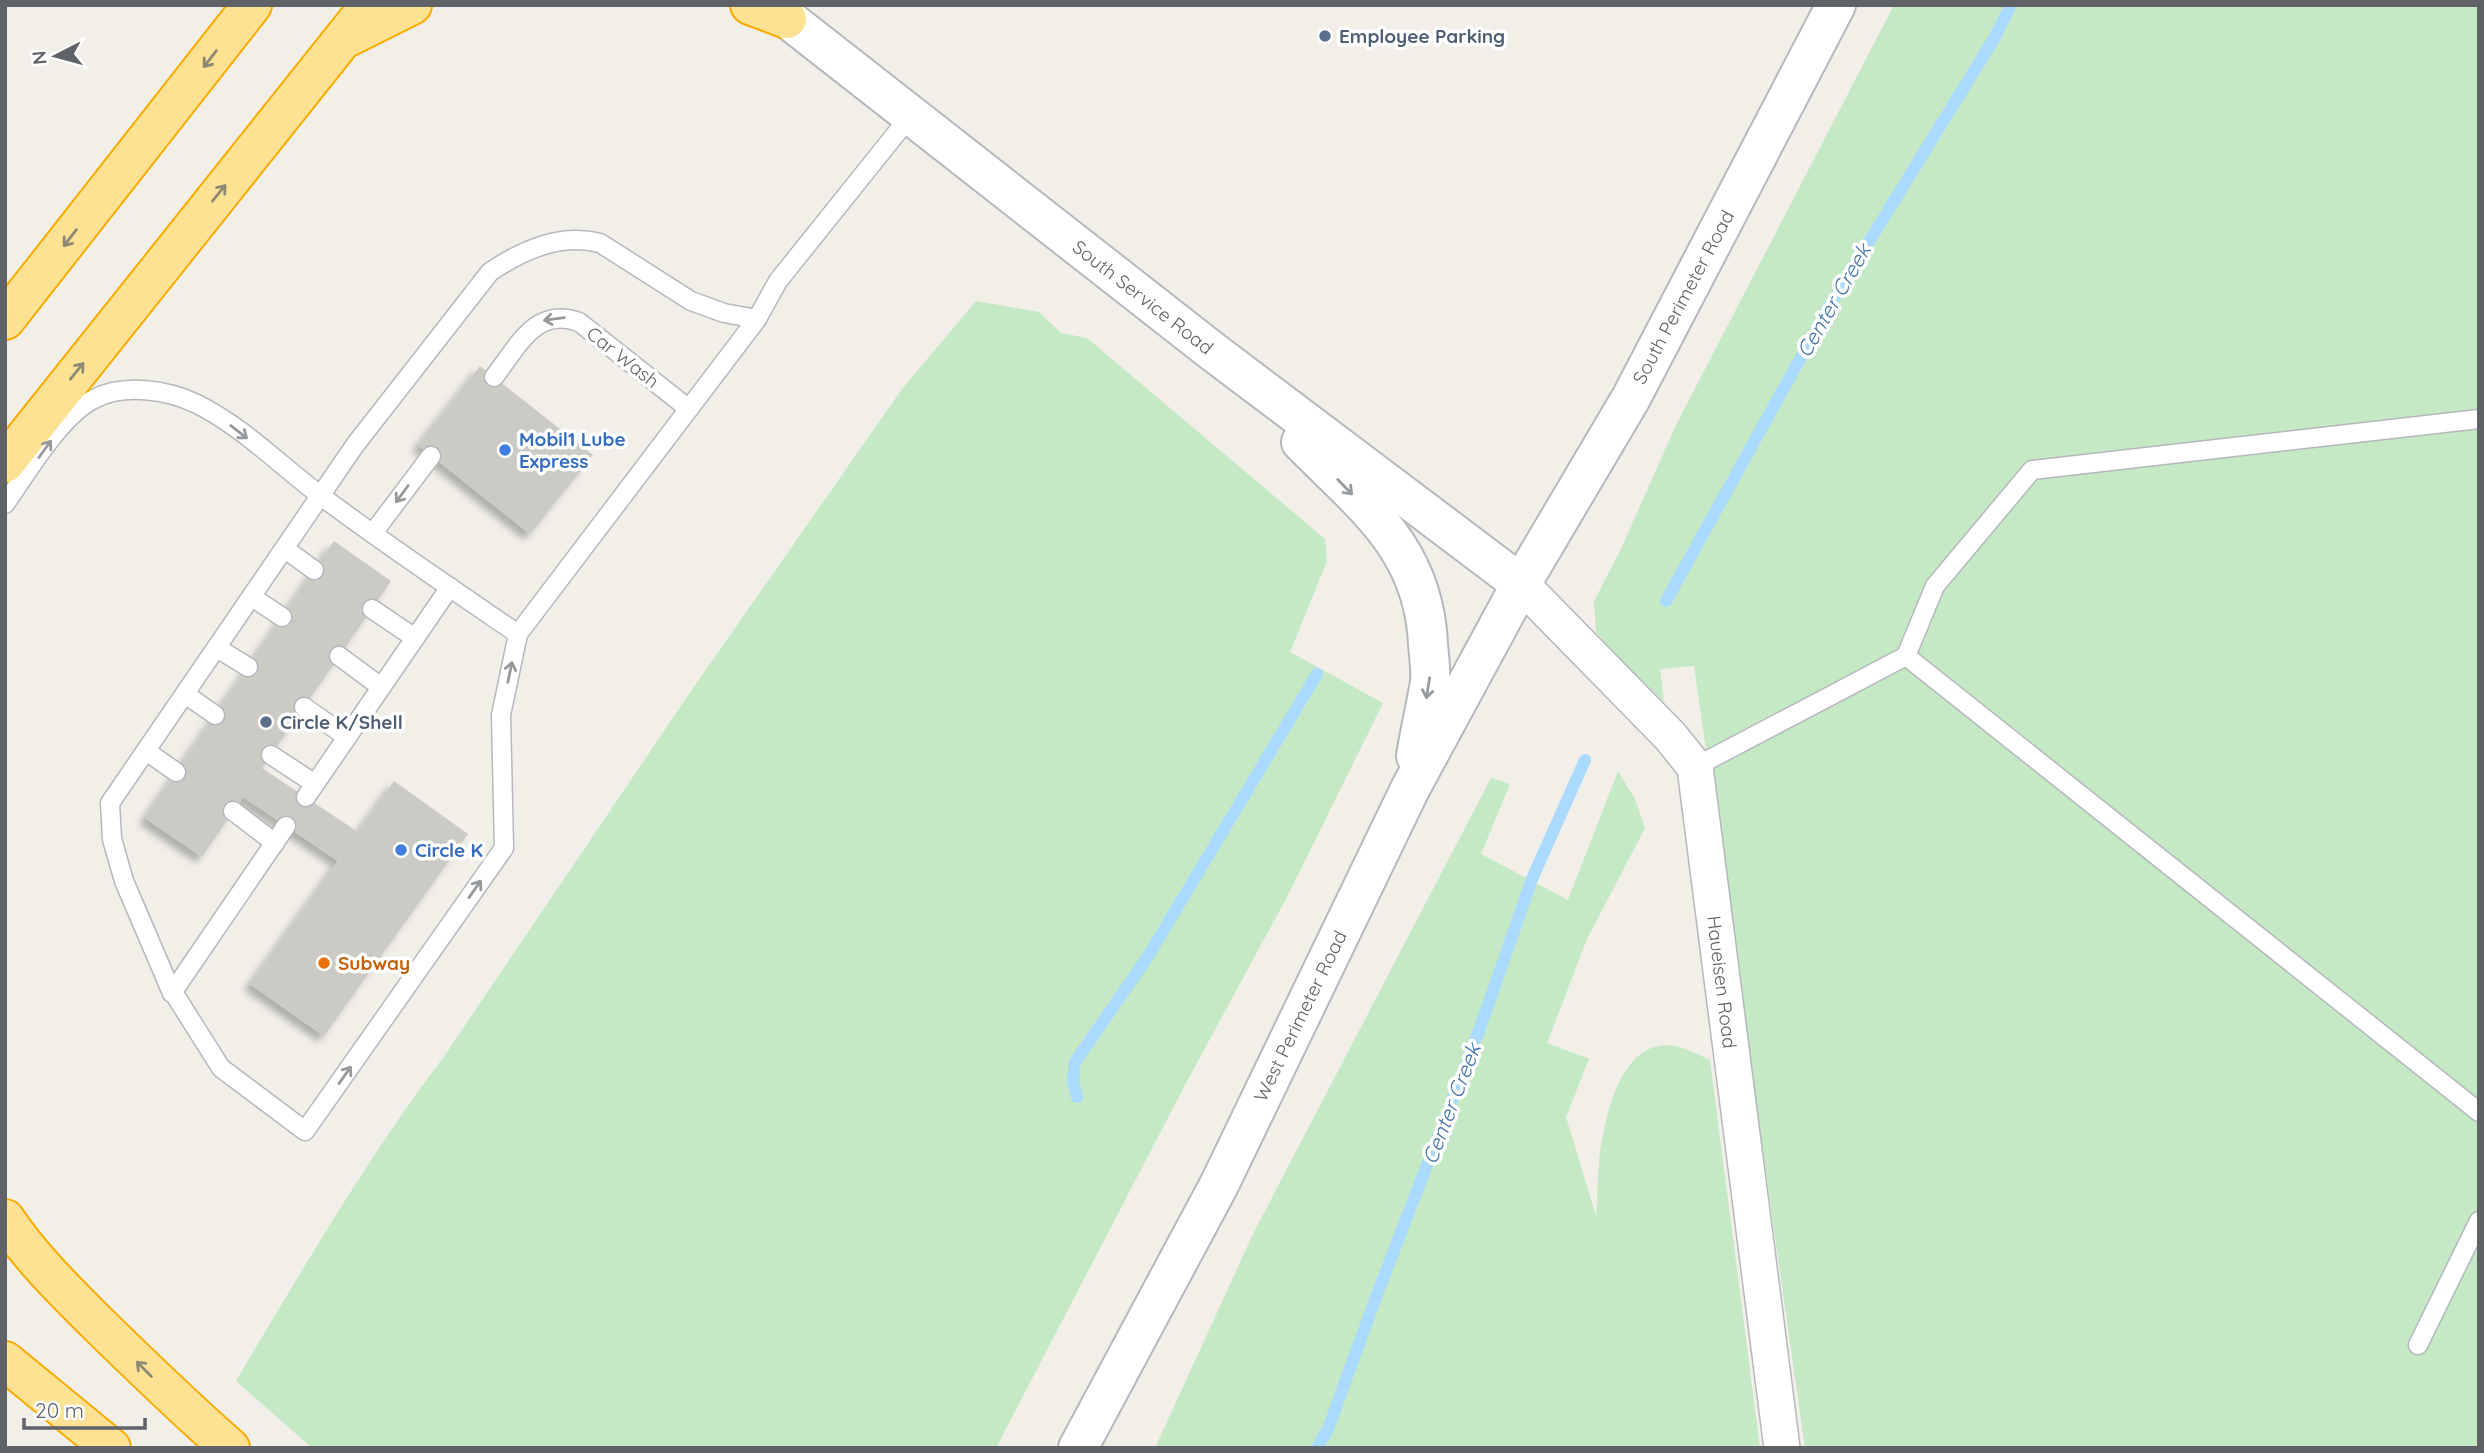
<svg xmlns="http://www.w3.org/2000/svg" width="2484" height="1453" font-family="Quicksand,sans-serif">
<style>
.green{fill:#c5e8c5}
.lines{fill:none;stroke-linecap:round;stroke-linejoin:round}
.stream{stroke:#aadaff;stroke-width:12}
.building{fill:#cccac5;filter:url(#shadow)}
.service-casing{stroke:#b5b8bc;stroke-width:21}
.minor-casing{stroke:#b5b8bc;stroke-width:38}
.tertiary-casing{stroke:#b5b8bc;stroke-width:42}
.motorway-casing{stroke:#f9ab00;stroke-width:42}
.service{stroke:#fff;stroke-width:18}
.minor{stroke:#fff;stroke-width:35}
.tertiary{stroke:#fff;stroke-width:38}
.motorway{stroke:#fde293;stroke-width:38}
.oneway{stroke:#8e8975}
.oneway2{stroke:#979a9d}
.service-dot{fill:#5c6f8a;stroke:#fff;stroke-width:2.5}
.shop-dot{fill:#3f7fe0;stroke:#fff;stroke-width:2.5}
.food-dot{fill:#e8710a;stroke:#fff;stroke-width:2.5}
.labels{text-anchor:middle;stroke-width:7;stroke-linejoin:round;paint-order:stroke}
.service-label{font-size:19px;font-weight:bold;fill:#4e5e75;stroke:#fff;text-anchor:start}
.street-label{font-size:19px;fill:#5f6368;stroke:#fff}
.shop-label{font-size:19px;font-weight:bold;fill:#366cbe;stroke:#fff;text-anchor:start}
.food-label{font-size:19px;font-weight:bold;fill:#c56008;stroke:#fff;text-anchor:start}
.water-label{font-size:21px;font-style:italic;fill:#4174aa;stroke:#fff}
</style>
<defs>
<filter id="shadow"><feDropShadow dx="-6" dy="6" stdDeviation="3.5" flood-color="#0004"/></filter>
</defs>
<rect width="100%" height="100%" fill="#f1efe8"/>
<g class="green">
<path d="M1894,5H2479V1448H1805L1694,666L1660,669L1664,702L1620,660L1596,632L1594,601L1621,549L1676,425Z"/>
<path d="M976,301L1039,312L1061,333L1087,338L1325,539L1327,561L1290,652L1383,703L1287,897L1186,1083L996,1448H312L236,1381C302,1270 367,1158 445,1055L689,694L902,389Z"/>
<path d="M1618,771L1635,799L1645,828L1587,939L1547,1043L1589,1059L1566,1117L1596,1216C1598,1199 1597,1181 1599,1163C1603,1123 1619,1036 1675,1046C1686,1048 1699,1055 1710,1060L1760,1448H1155L1254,1232L1491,778L1510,784L1481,854L1568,900Z"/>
</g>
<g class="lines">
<g class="stream">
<path d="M1666,601L1827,310L1995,37L2011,5"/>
<path d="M1077,1097L1073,1081L1075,1062L1147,958L1317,674"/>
<path d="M1317,1448L1328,1429L1376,1297L1480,1028L1532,879L1585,760"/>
</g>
</g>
<g class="building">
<path d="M480,366L593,455L530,534L418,445Z"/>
<path d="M334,541L391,581L262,768L358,832L394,781L468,834L324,1036L250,984L338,861L243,797L202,857L145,818Z"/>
</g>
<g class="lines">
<g class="service-casing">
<g id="service">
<path d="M494,377C518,347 535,306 579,322L689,409"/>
<path d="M5,504C27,473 60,416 94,399C124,383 168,390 197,404C243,427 281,466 321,496C385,544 452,589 518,634L757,319L778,281L911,115"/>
<path d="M373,533L431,456"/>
<path d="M285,549L314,570"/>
<path d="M252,597L282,617"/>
<path d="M372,609L415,638"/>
<path d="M217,648L248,667"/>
<path d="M339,656L381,687"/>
<path d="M1906,656L1935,586L2032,470L2479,419"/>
<path d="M185,694L215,715"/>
<path d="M304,707L347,737"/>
<path d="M146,751L176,772"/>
<path d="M271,755L315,784"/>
<path d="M1695,767L1906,656L2479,1112"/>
<path d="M306,797L450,587"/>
<path d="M233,811L275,843"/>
<path d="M168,984L221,1068L305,1131L504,848L501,715L518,634"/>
<path d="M172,993L124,881L112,839L110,803L355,445L490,272C523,250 560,233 600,243L691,301L724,313L757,319"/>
<path d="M172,993L286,826"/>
<path d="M2418,1345L2479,1221"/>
</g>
</g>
<g class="minor-casing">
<path id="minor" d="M1521,584L1670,736L1695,767L1782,1448"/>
</g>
<g class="tertiary-casing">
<g id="tertiary">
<path d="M770,5L1212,351L1521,584"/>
<path d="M1301,442C1363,505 1424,548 1428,644C1429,656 1431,670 1430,682C1426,706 1420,731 1416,756"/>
<path d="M1078,1448L1219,1185L1410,789L1521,584L1631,398L1836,5"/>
</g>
</g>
<g class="motorway-casing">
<g id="motorway">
<path d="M750,5L787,19"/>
<path d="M348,37L412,5"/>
<path d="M5,320L252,5"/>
<path d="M5,463L370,5"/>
<path d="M5,1219C31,1258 65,1291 97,1323C141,1366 184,1408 230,1448"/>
<path d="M5,1361L111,1448"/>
</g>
</g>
<use href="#service" class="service"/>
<use href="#minor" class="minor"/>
<use href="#tertiary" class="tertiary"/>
<use href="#motorway" class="motorway"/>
</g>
<defs><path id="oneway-shaft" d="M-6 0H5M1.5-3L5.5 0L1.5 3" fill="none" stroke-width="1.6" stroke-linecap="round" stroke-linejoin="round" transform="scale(1.75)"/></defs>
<g class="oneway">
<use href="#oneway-shaft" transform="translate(210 59) rotate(128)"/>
<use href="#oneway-shaft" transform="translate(219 193) rotate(-51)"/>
<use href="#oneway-shaft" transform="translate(70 238) rotate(128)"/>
<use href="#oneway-shaft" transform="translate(77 371) rotate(-51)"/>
<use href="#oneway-shaft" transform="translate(144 1369) rotate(-135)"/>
</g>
<g class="oneway2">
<use href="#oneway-shaft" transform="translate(554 319) rotate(172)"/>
<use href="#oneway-shaft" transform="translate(239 432) rotate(38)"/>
<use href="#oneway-shaft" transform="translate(45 449) rotate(-54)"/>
<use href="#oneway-shaft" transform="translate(1345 487) rotate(46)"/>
<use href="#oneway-shaft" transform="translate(402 494) rotate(126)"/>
<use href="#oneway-shaft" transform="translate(510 672) rotate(-78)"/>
<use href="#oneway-shaft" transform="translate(1428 688) rotate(99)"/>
<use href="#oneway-shaft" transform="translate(475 889) rotate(-55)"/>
<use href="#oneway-shaft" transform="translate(345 1075) rotate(-55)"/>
</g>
<g class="service-dot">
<circle cx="1325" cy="36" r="7"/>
<circle cx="266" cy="722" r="7"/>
</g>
<g class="shop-dot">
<circle cx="505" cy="450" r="7"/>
<circle cx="401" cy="850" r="7"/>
</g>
<circle class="food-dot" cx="324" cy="963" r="7"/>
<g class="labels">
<g class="service-label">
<text x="1339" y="43">Employee Parking</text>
<text x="280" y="729">Circle K/Shell</text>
</g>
<g class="street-label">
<text transform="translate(1143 297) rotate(38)" y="7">South Service Road</text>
<text transform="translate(1683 297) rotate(-62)" y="7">South Perimeter Road</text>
<text transform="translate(623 357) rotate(38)" y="7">Car Wash</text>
<text transform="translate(1722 982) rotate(83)" y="7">Haueisen Road</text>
<text transform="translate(1300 1016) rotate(-64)" y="7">West Perimeter Road</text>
</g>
<g class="shop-label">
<text x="519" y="446">Mobil1 Lube<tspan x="519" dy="22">Express</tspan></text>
<text x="415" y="857">Circle K</text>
</g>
<g class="food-label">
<text x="338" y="970">Subway</text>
</g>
<g class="water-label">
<text transform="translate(1834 301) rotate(-60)" y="7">Center Creek</text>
<text transform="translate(1452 1104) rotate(-69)" y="7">Center Creek</text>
</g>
</g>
<rect width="2484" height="1453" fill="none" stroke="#5f6368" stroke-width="14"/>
<g transform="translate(56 56) rotate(264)" stroke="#ffffff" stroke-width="5" paint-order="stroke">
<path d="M0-5L12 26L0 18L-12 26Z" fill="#5f6368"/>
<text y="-10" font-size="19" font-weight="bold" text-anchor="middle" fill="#5f6368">N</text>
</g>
<path d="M24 1418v10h121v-10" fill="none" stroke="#5f6368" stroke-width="3.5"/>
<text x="35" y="1418" font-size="21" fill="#5f6368" stroke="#ffffff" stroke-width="5" paint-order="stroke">20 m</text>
</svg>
